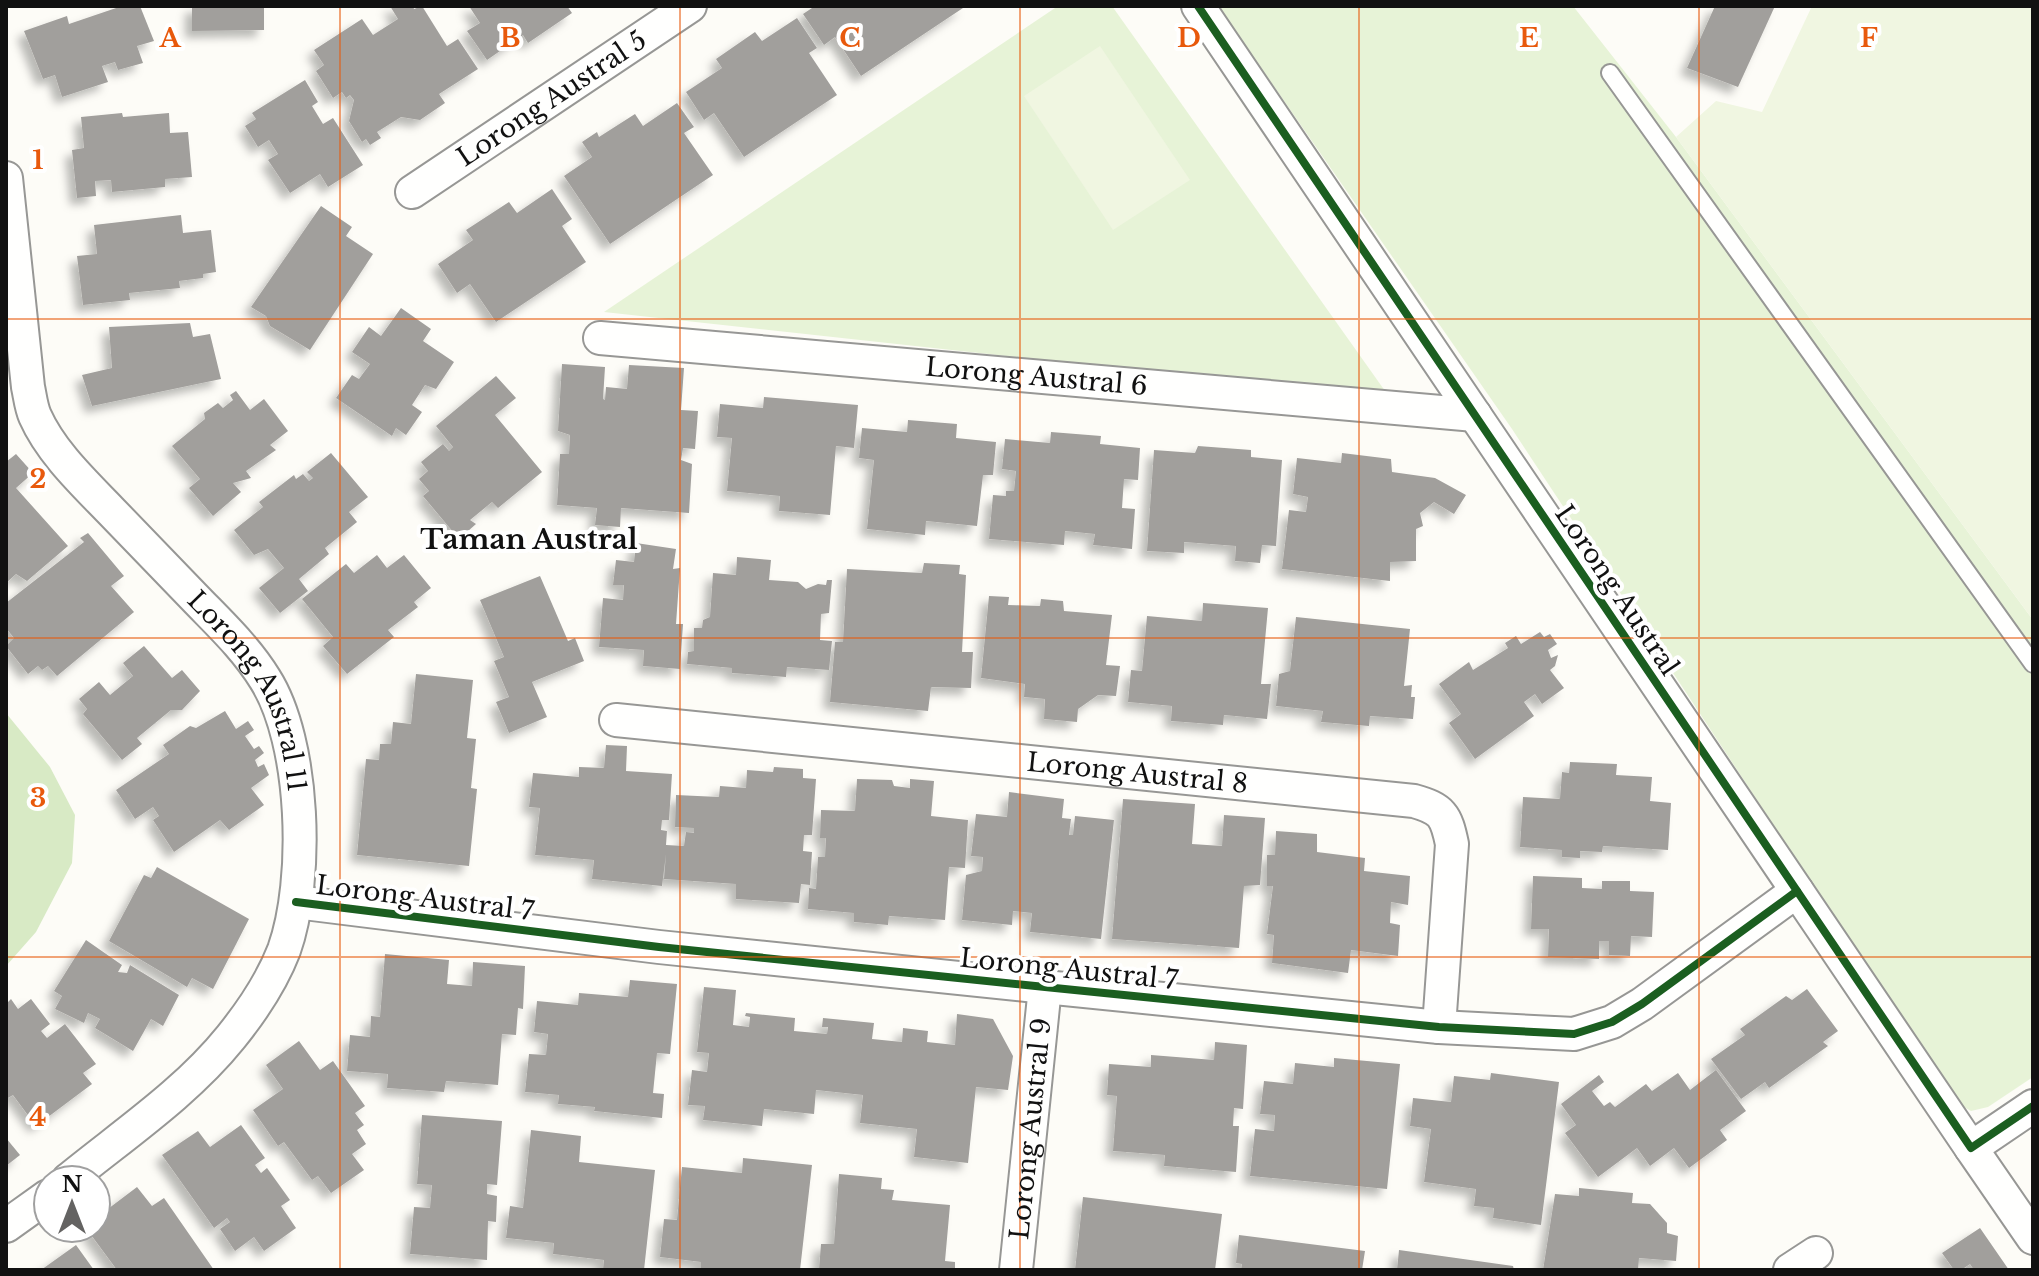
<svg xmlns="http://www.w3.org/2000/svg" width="2039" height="1276" font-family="'Libre Baskerville',serif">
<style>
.green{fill:#e7f3d7}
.forest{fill:#d8eac5}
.pitch{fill:#f0f6e1}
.building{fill:#a19f9c;filter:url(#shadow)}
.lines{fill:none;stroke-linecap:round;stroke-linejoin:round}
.lane-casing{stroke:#979795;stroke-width:20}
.street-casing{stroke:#979795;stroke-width:36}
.lane{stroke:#fffffe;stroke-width:16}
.street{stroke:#fffffe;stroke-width:32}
.cycleway-casing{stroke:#fff;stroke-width:13}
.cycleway{stroke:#1b5e20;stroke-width:8}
.grid{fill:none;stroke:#e8590c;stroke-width:2;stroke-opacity:0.55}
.labels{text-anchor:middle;stroke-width:8;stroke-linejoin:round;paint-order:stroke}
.street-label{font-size:26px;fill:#111;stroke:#fff}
.neighbourhood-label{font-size:28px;font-weight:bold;fill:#111;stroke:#fff}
.grid-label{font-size:26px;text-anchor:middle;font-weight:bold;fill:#e8590c;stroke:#fff;stroke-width:8;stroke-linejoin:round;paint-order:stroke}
</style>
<defs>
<filter id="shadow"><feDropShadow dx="-7" dy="7" stdDeviation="4" flood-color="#0004"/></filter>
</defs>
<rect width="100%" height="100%" fill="#fdfcf7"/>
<g class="green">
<path d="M1058,6H1112L1390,398L604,312Z"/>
<path d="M1218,6H1573L1676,137L2033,620V1077L1988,1107L1971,1111L1957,1103L1512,429Z"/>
</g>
<path class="forest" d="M6,713L50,767L75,815L72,863L36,932L6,966Z"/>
<g class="pitch">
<path d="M1812,6H2033V620L1676,137L1716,101L1762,112Z"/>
<path d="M1100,46L1190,180L1113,230L1024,96Z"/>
</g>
<g class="building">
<path d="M122,6H140L154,41L137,46L143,63L118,70L115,62L102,66L108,82L62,97L55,75L43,79L24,31L67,16L69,24Z"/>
<path d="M192,6H264V30L192,31Z"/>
<path d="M390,6H413L414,9L422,6L447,46L458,39L478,69L439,94L445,103L420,120L401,117L377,132L381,138L370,145L366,139L362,142L349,121L354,100L350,95L346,98L342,92L333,98L316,71L324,65L314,50L362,19L373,35L398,19Z"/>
<path d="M469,6H567L572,13L528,43L523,35L487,60L467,31L480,23Z"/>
<path d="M815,6H966L861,76L835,37L824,45L803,14Z"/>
<path d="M1715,6H1775L1738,87L1687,68Z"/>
<path d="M797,18L817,48L809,53L837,95L744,157L714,113L704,120L686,92L722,68L716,59L755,32L762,41Z"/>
<path d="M305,80L318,102L312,106L323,124L333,118L363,165L328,187L320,174L290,193L268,160L278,154L269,140L258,147L245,126L256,119L252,113Z"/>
<path d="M677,103L694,127L684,133L713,175L610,244L564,176L592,157L582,142L597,132L599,137L635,114L643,126Z"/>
<path d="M122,113L123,117L169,113L170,133L188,132L192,177L165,179V187L112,192L111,180L95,181L96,196L77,198L72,150L84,148L81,117Z"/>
<path d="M552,189L572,219L562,226L586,262L496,322L470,284L457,293L438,264L473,240L466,230L509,202L517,213Z"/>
<path d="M321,206L352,227L346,236L373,254L310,350L270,326L266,316L251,307Z"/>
<path d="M181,215L183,233L211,230L216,272L203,274V278L179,281L180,288L129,293L130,300L83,305L77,256L97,254L94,225Z"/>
<path d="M401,308L431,329L423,341L454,362L436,389L425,385L412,405L422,412L406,435L396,428L392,436L336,398L352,375L359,379L370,364L352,352L369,327L381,336Z"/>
<path d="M190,323L193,337L210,334L221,379L92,406L82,375L112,368L109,327Z"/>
<path d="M562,364L605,367L603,399L605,400L606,387L627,389L629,365L684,368L681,410L698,411L695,449L683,448L681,460L692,464L689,513L621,508L620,527L595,525L597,508L557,505L560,454H569L570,435L558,431Z"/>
<path d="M496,376L516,398L495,415L542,472L498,508L492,502L470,520L476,524L459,539L423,496L429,491L419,479L428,471L421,462L443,444L449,451L453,447L436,426Z"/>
<path d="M236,391L250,410L264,399L288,431L270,445L276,450L246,471L251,478L233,483L241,492L213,516L189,488L200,479L172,446L205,419L204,413L218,403L223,408L233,400L230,395Z"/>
<path d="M764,397L858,405L854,448L836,446L830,515L779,511L780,496L727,491L732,438L717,437L720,404L763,408Z"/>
<path d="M908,420L957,424L956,438L996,442L993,475H983L977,526L926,521L925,535L867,529L874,460L859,458L862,428L907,432Z"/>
<path d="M1051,432L1101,436L1100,444L1140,448L1138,480L1124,479L1122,508L1135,509L1132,549L1093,545L1095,534L1065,531L1064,545L989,539L993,495L1006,496V491H1014L1016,471L1002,469L1005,439L1050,443Z"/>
<path d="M1198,446L1251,450V457L1282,460L1276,546L1262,545L1260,563L1235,561L1236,546L1184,542V553L1147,551L1154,450L1195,453Z"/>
<path d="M331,453L368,497L349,512L357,522L325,548L329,554L299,579L308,591L280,613L259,588L284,568L268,549L254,555L234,530L263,507L259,502L294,475L296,479L303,474L309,481L313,478L307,472Z"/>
<path d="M1342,453L1391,459L1392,472L1435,478L1466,495L1454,514L1434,502L1420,513L1423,526L1416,529V561L1390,562V581L1282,569L1289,510L1306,512L1308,497L1293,494L1297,458L1341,463Z"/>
<path d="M16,454L33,473L16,488L68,546L27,581L16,574L6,583V462Z"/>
<path d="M88,533L124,576L111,586L134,612L57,676L48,666L42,670L38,666L28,674L6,646L14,638L6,628V603L84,542L80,538Z"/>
<path d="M636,543L676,549L673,569L680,568L676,624H683L680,669L643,666L644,650L599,647L603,598L623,600L624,585H613L616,560L634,562Z"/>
<path d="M377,555L387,568L404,555L431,588L414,602L418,607L388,630L394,637L347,674L323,646L333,637L302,599L346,564L354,573Z"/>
<path d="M737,557L771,560L769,580L798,582L806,589L818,584L826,585L827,580H832L829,613L821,614L820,640L832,641L829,670L787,667L786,677L732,673V668L687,664L688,652L694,651V628H702L703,620L710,617L713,573L736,575Z"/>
<path d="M924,563L960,565L959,574L966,575L962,652H973L971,688L931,687L928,711L830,702L835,642H843L847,569L922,573Z"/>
<path d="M540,576L568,641L575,638L584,661L532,682L547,717L509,733L496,702L509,697L494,661L504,657L480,600Z"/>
<path d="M989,596L1009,597L1008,605L1040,606L1041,599L1063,601L1064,611L1112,615L1106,665L1120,666L1116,696L1098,695L1078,709L1077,722L1044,719L1045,699L1024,697L1025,684L981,678Z"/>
<path d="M1203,603L1268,608L1261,684H1271L1267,719L1224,715L1223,725L1171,721L1172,706L1128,702L1131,670L1142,671L1147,616L1202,621Z"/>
<path d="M1296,617L1410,629L1404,686L1412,685L1411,697H1415L1413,719L1370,716L1369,726L1321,722L1323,711L1276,706L1279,674L1290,671Z"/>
<path d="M1540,632L1544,637L1550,634L1557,644L1548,650L1551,658L1558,655L1555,666L1550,670L1564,688L1542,704L1535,694L1524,702L1534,716L1475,759L1449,723L1461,714L1439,684L1469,662L1473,670L1508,648L1505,643L1516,636L1521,644Z"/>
<path d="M144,646L172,678L182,670L200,691L182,710H171L137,738L142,744L122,760L83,714L87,709L79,699L99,682L110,695L133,676L123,663Z"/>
<path d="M416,674L473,680L467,738L476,739L471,788L477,789L469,866L357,855L366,759L379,760L380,744H391L393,722L411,724Z"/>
<path d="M225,711L236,729L248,721L254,730L245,736L254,749L259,746L264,753L255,760L258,767L264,764L269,775L251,788L264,805L229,830L220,820L174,852L153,820L159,816L153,807L135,819L116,790L169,754L163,745L190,726L196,728Z"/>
<path d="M606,745L627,746L626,771L672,774L669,820H662L661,830L667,831L666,845L684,846L686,832L694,833V828L675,827L676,795L719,797L720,786L746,788L747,770L773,772L774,767L803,769V778L816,779L812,835H804L803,851L812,852L810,885L801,884L799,903L736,899V884L664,879L666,854L662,886L592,879L594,860L535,855L540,808L529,807L533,773L579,777V767L604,768Z"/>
<path d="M1570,762L1617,764L1616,775L1652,777L1650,801L1671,803L1668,850L1603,846L1602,852L1580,851V858L1562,857V850L1520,847L1523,797L1560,799L1562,772L1569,773Z"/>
<path d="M857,779L892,780L894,786L910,788V779L934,781L931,816L968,820L965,868L949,867L945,920L889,916L888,925L854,922V913L808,909L809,888L816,889L818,857H825L826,838H820L821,810L855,811Z"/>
<path d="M1009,792L1064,799L1062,818L1071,819L1069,835H1073L1075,816L1114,820L1101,939L1030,932L1032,913L1013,911L1012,925L962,920L966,875L982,871L983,857L971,856L976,814L1007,817Z"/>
<path d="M1123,799L1195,804L1192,844L1222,846L1224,815L1265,818L1260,885L1244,886L1239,948L1112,939Z"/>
<path d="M1276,831L1317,834V852L1365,858L1364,871L1410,876L1408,905L1391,902L1390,923L1400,925L1398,956L1351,950L1348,973L1272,963L1274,935L1267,934L1273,886H1267V855H1275Z"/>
<path d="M157,867L249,919L213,989L192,978L187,987L109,941L144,875L151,878Z"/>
<path d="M1533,876L1582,878V888L1602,889V881H1630V891L1654,892L1652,937L1631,936L1630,956L1609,955V941H1599V959L1548,957L1549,929H1531Z"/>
<path d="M86,940L122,965L118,972L127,973L130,965L179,995L163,1026L151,1019L133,1051L95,1028L100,1019L88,1013L84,1023L55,1009L62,996L54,991Z"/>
<path d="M385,954L449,960L447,984L472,986L473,962L525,966L523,1009L518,1008L516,1035L502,1034L498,1085L446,1081L444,1092L387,1088L388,1074L347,1071L350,1035L370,1037L371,1016L380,1017Z"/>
<path d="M630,980L677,984L670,1054L657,1053L653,1093L664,1094L662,1118L594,1111L595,1107L558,1104L559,1095L525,1092L529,1054L546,1055L548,1034L534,1032L537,1001L578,1005L579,993L628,997Z"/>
<path d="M704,987L736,990L733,1025L749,1027L750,1017L745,1016L746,1013L795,1018L794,1031L827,1034L828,1027H822L823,1018L874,1023L872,1039L902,1042L903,1028L928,1031L927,1042L955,1045L957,1014L993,1019L1013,1056L1008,1090L976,1087L968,1163L914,1157L917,1129L860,1123L863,1095L816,1090L814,1114L764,1109L762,1126L703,1120L705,1106L688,1105L692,1070L707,1072L709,1053L697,1052Z"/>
<path d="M1807,989L1838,1031L1823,1042L1828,1046L1769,1088L1765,1082L1741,1099L1711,1059L1745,1035L1740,1029L1786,996L1792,1000Z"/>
<path d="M11,999L18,1009L31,999L50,1024L41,1031L47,1038L65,1024L96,1064L83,1073L92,1084L36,1126L13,1095L6,1099V1004Z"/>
<path d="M299,1041L320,1070L333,1061L365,1106L355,1113L364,1125L357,1130L366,1144L352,1154L364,1170L331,1193L318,1176L312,1180L284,1142L278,1146L253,1110L283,1089L266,1065Z"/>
<path d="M1215,1042L1247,1045L1243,1109L1234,1108L1233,1126H1239L1236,1172L1164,1166L1165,1155L1113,1151L1117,1096L1107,1095L1109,1064L1151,1067V1055L1214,1060Z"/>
<path d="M1334,1058L1400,1064L1387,1189L1250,1176L1255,1129L1274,1131L1275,1115L1260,1114L1264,1081L1293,1084L1295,1063L1334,1067Z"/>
<path d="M1716,1070L1746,1111L1720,1130L1727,1140L1689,1168L1674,1148L1650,1166L1637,1148L1598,1177L1565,1133L1576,1125L1561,1104L1599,1075L1604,1082L1592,1091L1604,1106L1610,1102L1615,1107L1646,1084L1652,1091L1678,1073L1690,1090Z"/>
<path d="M1491,1073L1559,1082L1541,1225L1493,1218L1494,1208L1474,1206L1476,1189L1424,1182L1431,1129L1410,1126L1413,1098L1451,1102L1454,1076L1490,1080Z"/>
<path d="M422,1115L502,1121L497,1185L487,1184V1194L497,1196L496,1222L488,1221L487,1260L410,1254L414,1207L430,1208L432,1185L417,1184Z"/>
<path d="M241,1125L265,1158L255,1165L261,1173L267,1168L290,1200L281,1206L296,1228L264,1251L254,1237L235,1251L220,1229L230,1222L227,1218L214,1228L162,1155L198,1131L210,1147Z"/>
<path d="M531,1130L581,1136L579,1162L655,1170L644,1270H603L604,1260L553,1254L554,1243L506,1238L510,1206L523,1208Z"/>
<path d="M6,1138L20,1155L6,1166Z"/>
<path d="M743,1158L812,1165L800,1270H701V1262L660,1257L664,1219L677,1220L682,1167L742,1173Z"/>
<path d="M839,1174L882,1178L881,1189L894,1190L892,1200L950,1205L945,1261L955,1262V1270H819L821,1244H834Z"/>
<path d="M137,1187L152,1206L164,1198L214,1270H117L86,1228H96V1218Z"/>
<path d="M1579,1188L1633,1193L1632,1203L1650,1204L1667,1223V1233L1678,1236L1676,1261L1639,1258L1638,1270H1543L1555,1194L1579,1196Z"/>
<path d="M1083,1197L1222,1214L1215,1270H1075Z"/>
<path d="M1980,1228L2009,1270H1974L1970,1264L1961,1270H1954L1942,1253Z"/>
<path d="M1239,1235L1365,1251L1362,1270H1241L1242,1264L1236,1263Z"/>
<path d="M76,1245L94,1270H41Z"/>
<path d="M1399,1250L1513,1266L1514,1270H1397Z"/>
</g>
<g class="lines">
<g class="lane-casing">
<path id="lane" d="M1610,73L2033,664"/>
</g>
<g class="street-casing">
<g id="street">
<path d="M1198,6L1971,1148L2033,1106"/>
<path id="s1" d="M6,178L28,387C30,396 31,407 35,416C51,452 83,482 110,510C138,539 166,568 194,597C219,623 246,648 265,679C305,742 309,880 284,950C272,981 252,1011 231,1037C186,1093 123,1135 68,1180"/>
<path id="s2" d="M412,192L690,6"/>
<path id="s3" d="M600,338L1475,415"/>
<path id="s4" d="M616,720L1414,801C1442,809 1446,815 1452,844L1439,1027"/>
<path d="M296,902L659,947L1045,987L1439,1027L1574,1034L1612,1022L1642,1004L1797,891"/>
<path d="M1971,1148L2033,1238"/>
<path d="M6,1226L48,1196"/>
<path id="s5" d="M1016,1270L1045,987"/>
<path d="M1790,1270L1816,1253"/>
</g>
</g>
<use href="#lane" class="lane"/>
<use href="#street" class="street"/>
<g class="cycleway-casing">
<g id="cycleway">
<path d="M1198,6L1971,1148L2033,1106"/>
<path d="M296,902L659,947L1045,987L1439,1027L1574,1034L1612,1022L1642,1004L1797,891"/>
</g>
</g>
<use href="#cycleway" class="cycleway"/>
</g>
<path class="grid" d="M340,6V1270M680,6V1270M1020,6V1270M1359,6V1270M1699,6V1270M6,319H2033M6,638H2033M6,957H2033"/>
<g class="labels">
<g class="street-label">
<text dy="9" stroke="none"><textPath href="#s2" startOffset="168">Lorong Austral 5</textPath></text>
<text dy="9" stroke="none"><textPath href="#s3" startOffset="438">Lorong Austral 6</textPath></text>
<text transform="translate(1617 590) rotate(56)" y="9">Lorong Austral</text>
<text dy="9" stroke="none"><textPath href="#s1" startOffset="594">Lorong Austral 11</textPath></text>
<text dy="9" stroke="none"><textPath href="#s4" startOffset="524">Lorong Austral 8</textPath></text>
<text transform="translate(425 898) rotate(7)" y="9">Lorong Austral 7</text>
<text transform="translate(1069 969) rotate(6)" y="9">Lorong Austral 7</text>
<text dy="9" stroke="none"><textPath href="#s5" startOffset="142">Lorong Austral 9</textPath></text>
</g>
<g class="neighbourhood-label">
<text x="529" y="549">Taman Austral</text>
</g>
</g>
<g class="grid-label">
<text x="170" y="47">A</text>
<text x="510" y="47">B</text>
<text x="850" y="47">C</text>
<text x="1189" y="47">D</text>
<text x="1529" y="47">E</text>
<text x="1869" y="47">F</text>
<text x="38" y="169">1</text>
<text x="38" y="488">2</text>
<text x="38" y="807">3</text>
<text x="38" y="1126">4</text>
</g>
<rect width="2039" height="1276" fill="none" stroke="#111111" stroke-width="16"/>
<g transform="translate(72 1204)"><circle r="38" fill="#ffffff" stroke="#a0a0a0" stroke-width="2"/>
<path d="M0-6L14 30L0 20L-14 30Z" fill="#646362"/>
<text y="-12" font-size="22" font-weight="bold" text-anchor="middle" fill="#111111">N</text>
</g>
</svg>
